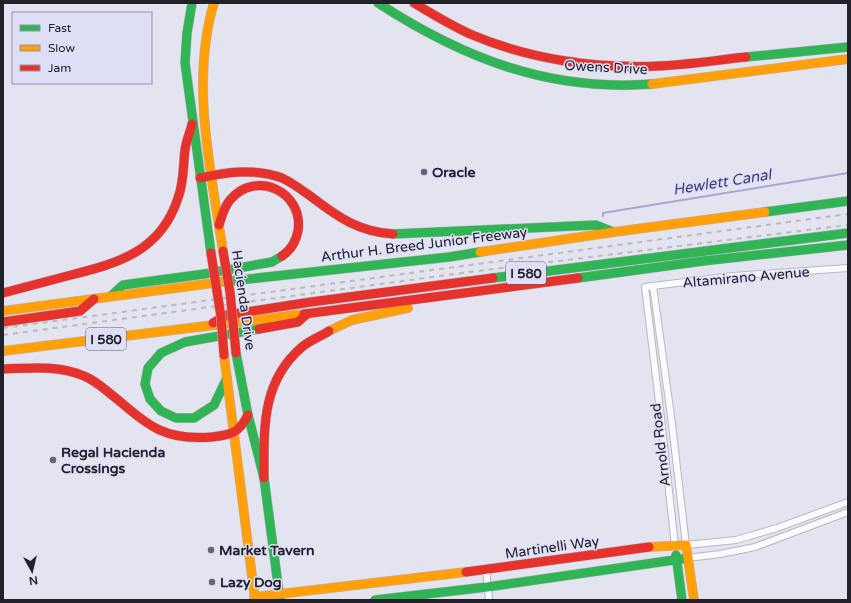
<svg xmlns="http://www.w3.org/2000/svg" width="851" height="603" font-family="'Varela Round',sans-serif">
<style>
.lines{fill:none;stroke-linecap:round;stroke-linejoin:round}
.stream{stroke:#a6a7cf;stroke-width:2}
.street-casing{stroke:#b7b7c2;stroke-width:8}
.fast-casing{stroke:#b7b7c2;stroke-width:10}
.slow-casing{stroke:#b7b7c2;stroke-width:10}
.jam-casing{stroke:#b7b7c2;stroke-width:10}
.street{stroke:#fbfbfd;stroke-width:6}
.fast{stroke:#30b455;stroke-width:9}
.slow{stroke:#ff9f0a;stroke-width:9}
.jam{stroke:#e5322d;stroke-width:9}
.rail{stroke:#bababd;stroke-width:2;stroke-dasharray:5 5;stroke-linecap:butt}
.jam-bridge-casing{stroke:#b7b7c2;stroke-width:10;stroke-linecap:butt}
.jam-bridge{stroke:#e5322d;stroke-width:9}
.poi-dot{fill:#656570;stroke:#dedff7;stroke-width:1.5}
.labels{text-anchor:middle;stroke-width:3;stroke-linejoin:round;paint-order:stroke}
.shield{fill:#dedff7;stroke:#5a5a68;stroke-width:1}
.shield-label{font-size:13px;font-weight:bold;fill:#21212a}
.street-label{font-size:14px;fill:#21212a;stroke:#dedff7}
.poi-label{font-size:14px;font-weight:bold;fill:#21212a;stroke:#dedff7;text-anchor:start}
.water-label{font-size:15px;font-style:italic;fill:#3d3979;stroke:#dedff7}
</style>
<rect width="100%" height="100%" fill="#e4e4f1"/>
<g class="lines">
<path class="stream" d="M603,216V213L621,210L848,173"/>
<g class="street-casing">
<g id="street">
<path d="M653,286L671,416L686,545L736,540L777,528L848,502"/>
<path d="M675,546L661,418L645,287L733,276L848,268"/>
<path d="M688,558L720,554L755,547L848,512"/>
<path d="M486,569L489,600"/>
</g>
</g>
<g class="fast-casing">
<g id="fast">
<path d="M192,3L187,33L185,63L211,253"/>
<path d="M378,3C463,58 549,92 652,84"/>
<path d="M746,57L848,47"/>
<path d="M765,212L848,201"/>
<path d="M393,234L596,225L613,232"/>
<path d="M493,278L848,233"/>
<path d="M578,278L703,261L848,245"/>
<path d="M221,282L449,257L480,252"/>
<path d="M111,296L123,285L204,274L272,262L282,256"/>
<path d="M236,353L248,415L264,478L280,600"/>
<path d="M227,378L214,405L194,418H176L161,411L150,399L145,384L148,368L161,353L185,342L259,329"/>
<path d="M676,555L682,600"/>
<path d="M375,600L487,587L688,558"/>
</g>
</g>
<g class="slow-casing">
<g id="slow">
<path d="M214,3C190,82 211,171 223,251"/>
<path d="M652,84L848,59"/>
<path d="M480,252L614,232L765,212"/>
<path d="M3,311L221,282"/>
<path d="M329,331L352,320L408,308"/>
<path d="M3,351L304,314"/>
<path d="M224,355L255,600"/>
<path d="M649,547L686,545L694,600"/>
<path d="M254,597L466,572"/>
</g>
</g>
<g class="jam-casing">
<g id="jam">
<path d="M414,3C432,14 450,25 470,34C528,59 595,69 658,66C687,65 717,60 746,57"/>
<path d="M200,178C227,172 256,168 282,178C293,183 303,191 313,198C339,218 360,232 393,234"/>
<path d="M219,225C222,216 224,207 230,200C256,169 304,192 298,231C296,241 291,250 282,256"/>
<path d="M3,293C26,287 48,281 71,275C119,263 161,251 178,198C184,183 183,166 185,150C186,141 190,133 192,124"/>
<path d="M304,314L578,278"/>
<path d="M3,322L80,311L94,299"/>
<path d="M213,323L227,315L311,302L493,278"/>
<path d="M259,329L298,322L307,314"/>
<path d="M3,369C30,368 59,365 84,376C97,381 106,391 117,399C150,427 166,441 212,437C231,435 239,433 248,415"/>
<path d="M264,478C264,429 261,382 302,347C310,340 320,337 329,331"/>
<path d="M466,572L649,547"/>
</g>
</g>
<use href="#street" class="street"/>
<use href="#fast" class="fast"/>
<use href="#slow" class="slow"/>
<use href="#jam" class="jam"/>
<g class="rail">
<path d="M3,328L848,214"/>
<path d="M3,335L462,273L848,225"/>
</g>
<g class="jam-bridge-casing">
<g id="jam-bridge">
<path d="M223,251L230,292L236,353"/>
<path d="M211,253L221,317L224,355"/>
</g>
</g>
<use href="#jam-bridge" class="jam-bridge"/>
</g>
<g class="poi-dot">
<circle cx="424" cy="172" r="4"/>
<circle cx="53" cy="460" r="4"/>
<circle cx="211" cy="550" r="4"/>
<circle cx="212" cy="582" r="4"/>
</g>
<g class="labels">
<g class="shield">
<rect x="506" y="262" width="40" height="22" rx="3"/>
<rect x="86" y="328" width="40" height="22" rx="3"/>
</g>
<g class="shield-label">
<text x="526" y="278">I 580</text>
<text x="106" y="344">I 580</text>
</g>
<g class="street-label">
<text transform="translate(606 67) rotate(3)" y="5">Owens Drive</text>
<text transform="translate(424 244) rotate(-7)" y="5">Arthur H. Breed Junior Freeway</text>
<text transform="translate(746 277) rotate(-5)" y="5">Altamirano Avenue</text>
<text transform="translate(244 300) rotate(82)" y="5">Hacienda Drive</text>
<text transform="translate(660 445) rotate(-97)" y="5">Arnold Road</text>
<text transform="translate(552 547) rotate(-8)" y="5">Martinelli Way</text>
</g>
<g class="poi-label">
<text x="432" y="177">Oracle</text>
<text x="61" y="457">Regal Hacienda<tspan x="61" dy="16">Crossings</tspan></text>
<text x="219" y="555">Market Tavern</text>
<text x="220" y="587">Lazy Dog</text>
</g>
<g class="water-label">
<text transform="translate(722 182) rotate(-9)" y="5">Hewlett Canal</text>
</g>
</g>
<rect width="851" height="603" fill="none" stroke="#21212a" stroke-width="8"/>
<rect x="12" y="12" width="140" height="72" fill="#dedff7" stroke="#9293a5"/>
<rect x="20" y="25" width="20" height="6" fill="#30b455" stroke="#9293a5"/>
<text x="48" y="32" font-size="12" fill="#21212a">Fast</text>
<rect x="20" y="45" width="20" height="6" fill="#ff9f0a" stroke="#9293a5"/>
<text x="48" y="52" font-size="12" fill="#21212a">Slow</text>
<rect x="20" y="65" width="20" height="6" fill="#e5322d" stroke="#9293a5"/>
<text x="48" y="72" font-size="12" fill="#21212a">Jam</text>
<g transform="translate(32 571) rotate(172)" stroke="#dedff7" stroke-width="3" paint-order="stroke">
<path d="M0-3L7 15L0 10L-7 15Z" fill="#21212a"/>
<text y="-6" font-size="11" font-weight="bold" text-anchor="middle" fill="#21212a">N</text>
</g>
</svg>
